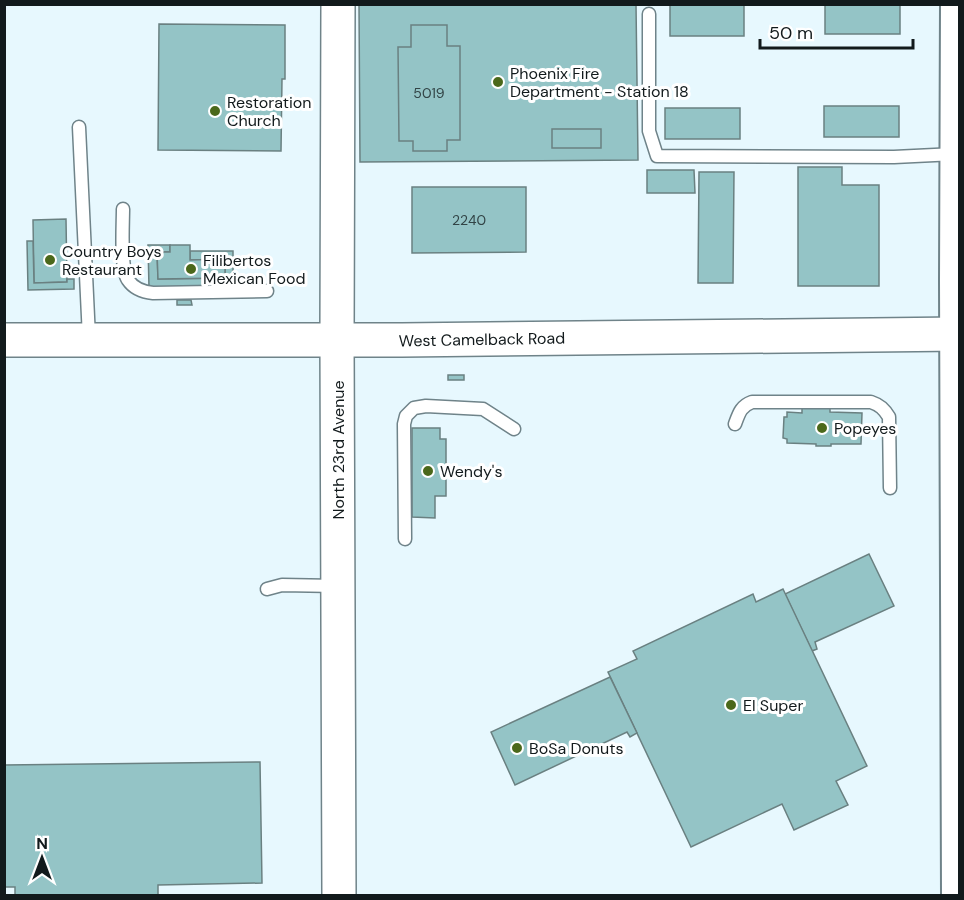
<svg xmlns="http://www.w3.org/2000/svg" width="964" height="900" font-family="'DM Sans',sans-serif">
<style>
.building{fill:#94c4c6;stroke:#6a8081;stroke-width:1.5}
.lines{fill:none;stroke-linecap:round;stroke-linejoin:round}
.lane-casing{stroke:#6f8389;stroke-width:15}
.street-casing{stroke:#6f8389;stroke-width:26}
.secondary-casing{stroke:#6f8389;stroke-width:36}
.primary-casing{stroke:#6f8389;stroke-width:36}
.lane{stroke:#fff;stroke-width:12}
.street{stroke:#fff;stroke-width:22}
.secondary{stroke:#fff;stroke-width:33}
.primary{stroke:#fff;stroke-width:33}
.poi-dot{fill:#4b681b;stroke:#fff;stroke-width:2}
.labels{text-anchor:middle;stroke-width:6;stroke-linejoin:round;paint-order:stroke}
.number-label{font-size:14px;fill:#324446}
.poi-label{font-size:16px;fill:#121a1c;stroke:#fff;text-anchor:start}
.street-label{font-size:16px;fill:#121a1c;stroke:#fff}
</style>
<rect width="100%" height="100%" fill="#e7f8fe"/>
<g class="building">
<path d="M359,4H636L638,160L360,162Z"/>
<rect x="825" y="4" width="75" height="30"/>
<rect x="670" y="5" width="74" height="31"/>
<path d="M159,24L285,25V79H282L281,151L158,150Z"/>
<path d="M411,25H447V46H460V140H447V151H413V141H399L398,47H411Z"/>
<rect x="824" y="106" width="75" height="31"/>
<rect x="665" y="108" width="75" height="31"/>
<rect x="552" y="129" width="49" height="19"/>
<path d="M798,167H842V185H879V286H798Z"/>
<path d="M647,170H694L695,193H647Z"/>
<path d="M699,172H734L733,283H698Z"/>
<path d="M412,187H526V252L412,253Z"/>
<path d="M66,219L67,282L34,283L33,220Z"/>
<path d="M27,241H33L34,283L67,282V279H74V289L28,290Z"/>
<path d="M148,245H170V252H157L158,279L225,278V259L190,260V251H233V286L149,288Z"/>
<path d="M170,245H190V260L225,259V278L158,279L157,252H170Z"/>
<path d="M177,300H191L192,305H177Z"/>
<rect x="448" y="375" width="16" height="5"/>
<path d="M802,408H830V412L862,413L861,444H831V446H816V444L787,443V439L783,438L784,417H787V412L802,413Z"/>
<path d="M412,428H440V439H446V496H435V518L412,517Z"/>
<path d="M869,554L894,606L815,642L817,649L812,651L785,594Z"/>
<path d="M783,589L867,766L836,781L848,805L794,830L782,804L691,847L608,672L637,659L633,651L753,594L756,602Z"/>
<path d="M610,677L637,733L630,737L627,732L515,785L491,732Z"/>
<path d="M260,762L262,883L158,885V896H15V887H4V765Z"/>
</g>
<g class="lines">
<g class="lane-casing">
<g id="lane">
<path d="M649,14V131L657,156L894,157L955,154"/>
<path d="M79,127L89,338"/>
<path d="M123,209C123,225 120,269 128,280C134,289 143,292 153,293L267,291"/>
<path d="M735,424C739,413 741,406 752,402H871C880,405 884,409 889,417L890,488"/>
<path d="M405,539L404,424L406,416L414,408L426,406L483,409L514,429"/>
<path d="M267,589L282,585L337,586"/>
</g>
</g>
<g class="street-casing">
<path id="street" d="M952,4L951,280L953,896"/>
</g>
<g class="secondary-casing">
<path id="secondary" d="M338,4L337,340L339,896"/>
</g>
<g class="primary-casing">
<path id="primary" d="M4,340H402L960,334"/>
</g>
<use href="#lane" class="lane"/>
<use href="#street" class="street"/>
<use href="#secondary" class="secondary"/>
<use href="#primary" class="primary"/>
</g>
<g class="poi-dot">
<circle cx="498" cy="82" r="6"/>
<circle cx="215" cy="111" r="6"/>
<circle cx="50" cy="260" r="6"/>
<circle cx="191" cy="269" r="6"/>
<circle cx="822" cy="428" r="6"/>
<circle cx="428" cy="471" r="6"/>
<circle cx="731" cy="705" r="6"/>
<circle cx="517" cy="748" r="6"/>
</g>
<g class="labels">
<g class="number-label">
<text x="429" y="98">5019</text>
<text x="469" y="225">2240</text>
</g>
<g class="poi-label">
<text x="510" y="79">Phoenix Fire<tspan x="510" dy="18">Department - Station 18</tspan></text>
<text x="227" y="108">Restoration<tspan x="227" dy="18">Church</tspan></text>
<text x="62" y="257">Country Boys<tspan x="62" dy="18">Restaurant</tspan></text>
<text x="203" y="266">Filibertos<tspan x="203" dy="18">Mexican Food</tspan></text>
<text x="834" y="434">Popeyes</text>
<text x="440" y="477">Wendy's</text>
<text x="743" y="711">El Super</text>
<text x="529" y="754">BoSa Donuts</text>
</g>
<g class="street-label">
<text transform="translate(482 339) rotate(-1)" y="6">West Camelback Road</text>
<text transform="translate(338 450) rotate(-90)" y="6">North 23rd Avenue</text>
</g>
</g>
<rect width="964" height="900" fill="none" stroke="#121a1c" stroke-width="12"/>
<g transform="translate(42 858)" stroke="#ffffff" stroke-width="4.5" paint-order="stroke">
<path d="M0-4.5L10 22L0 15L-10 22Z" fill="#121a1c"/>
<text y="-9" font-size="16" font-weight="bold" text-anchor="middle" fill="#121a1c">N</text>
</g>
<path d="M760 39v9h153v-9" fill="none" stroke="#121a1c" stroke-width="3"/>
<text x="769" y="39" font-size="18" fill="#121a1c" stroke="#ffffff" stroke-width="4.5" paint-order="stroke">50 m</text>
</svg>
